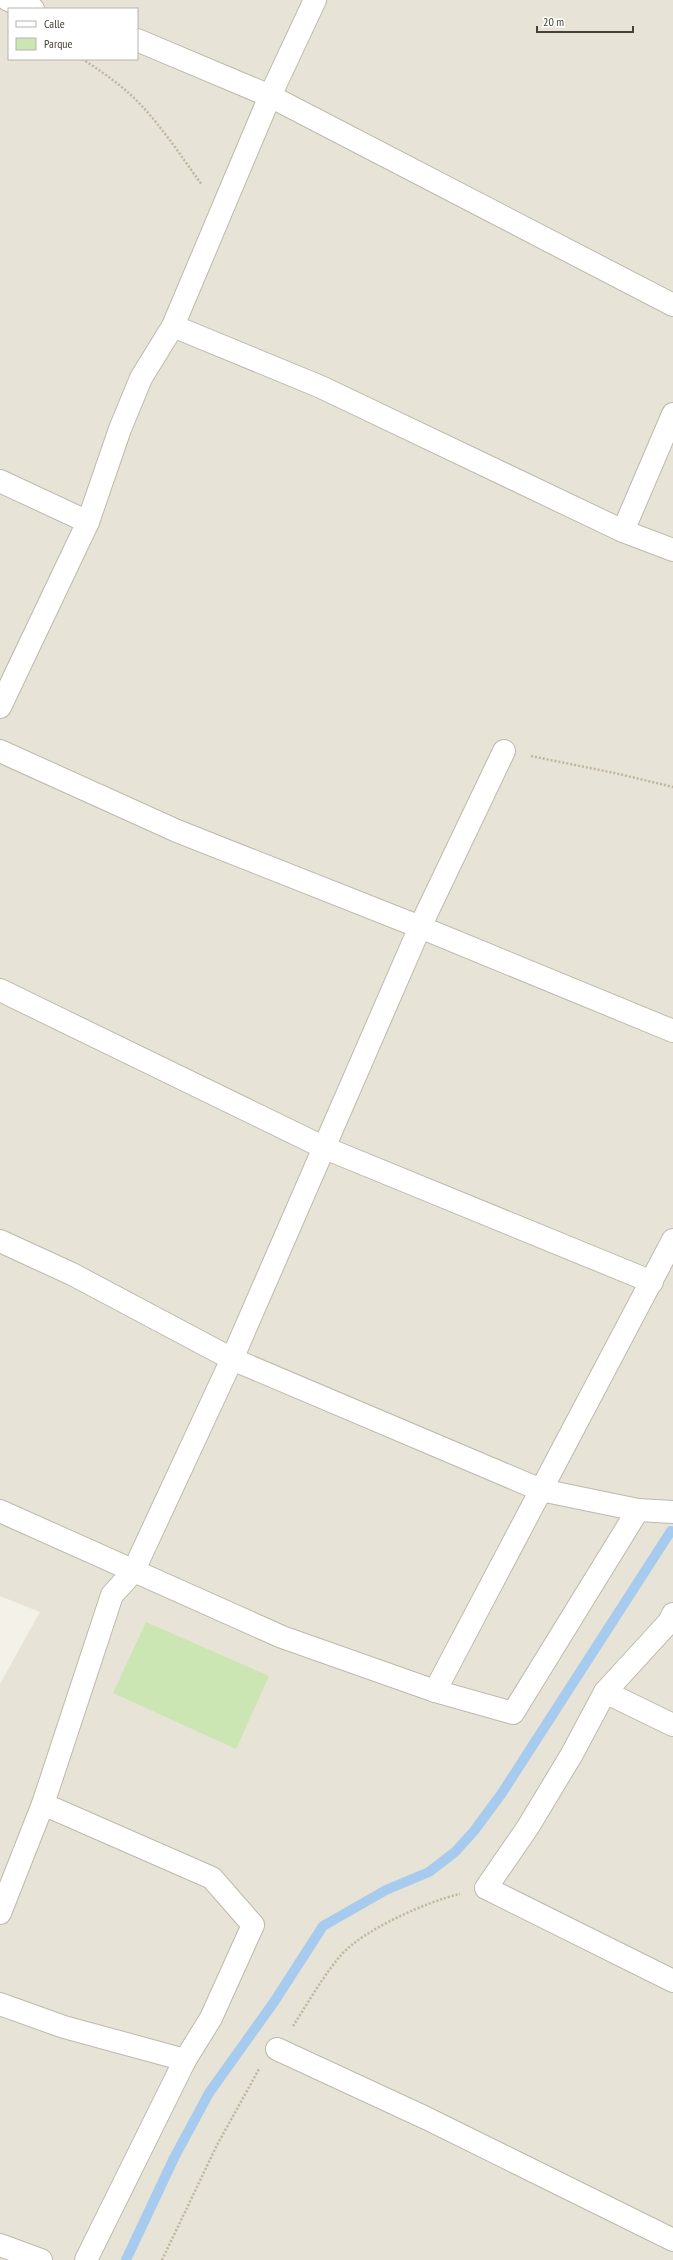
<svg xmlns="http://www.w3.org/2000/svg" width="673" height="2260" font-family="'PT Sans Narrow',sans-serif">
<style>
.residential{fill:#e7e3d6;fill-rule:evenodd}
.green{fill:#cbe6b3}
.lines{fill:none;stroke-linecap:round;stroke-linejoin:round}
.stream{stroke:#a7cbee;stroke-width:10}
.minor-casing{stroke:#bfb9ab;stroke-width:24}
.path{stroke:#c0b69d;stroke-width:2.5;stroke-dasharray:2 2;stroke-linecap:butt}
.minor{stroke:#fff;stroke-width:22}
</style>
<rect width="100%" height="100%" fill="#f3f1e8"/>
<path class="residential" d="M0,0H673V2260H0V1684L40,1612L0,1596ZM9,9H137V59H9Z"/>
<path class="green" d="M146,1622L269,1676L236,1749L113,1693Z"/>
<g class="lines">
<path class="stream" d="M126,2260L174,2158L209,2093L274,2002L323,1926L386,1890L429,1872L455,1852L474,1831L502,1793L671,1531"/>
<g class="minor-casing">
<g id="minor">
<path d="M8,0L33,9"/>
<path d="M137,40L270,96L673,305"/>
<path d="M173,326L321,387L623,531L673,550"/>
<path d="M0,481L88,522"/>
<path d="M623,531L673,414"/>
<path d="M0,707L88,522L120,429L141,378L173,326L270,96L315,0"/>
<path d="M0,751L177,831L420,927L673,1031"/>
<path d="M0,990L325,1148L652,1282"/>
<path d="M0,1241L72,1274L232,1359L541,1490L638,1510L673,1512"/>
<path d="M0,1511L282,1637L435,1691L513,1713L638,1510"/>
<path d="M673,1614L669,1622L605,1692L572,1754L528,1827L486,1888L673,1981"/>
<path d="M435,1691L673,1240"/>
<path d="M605,1692L673,1725"/>
<path d="M43,1804L212,1878L253,1925L211,2018L185,2060L86,2260"/>
<path d="M0,1913L43,1804L112,1595L133,1572L232,1359L420,927L504,751"/>
<path d="M0,2004L64,2027L185,2060"/>
<path d="M277,2049L426,2118L673,2240"/>
<path d="M0,2245L41,2260"/>
</g>
</g>
<g class="path">
<path d="M82,59C101,71 120,84 136,100C161,125 181,156 202,185"/>
<path d="M531,756L619,774L673,787"/>
<path d="M293,2026C308,2003 323,1976 341,1955C363,1930 428,1901 460,1894"/>
<path d="M162,2260L217,2145L259,2069"/>
</g>
<use href="#minor" class="minor"/>
</g>
<rect x="8" y="8" width="130" height="52" fill="#ffffff" stroke="#b5b3af"/>
<rect x="16" y="21" width="20" height="6" fill="#ffffff" stroke="#b5b3af"/>
<text x="44" y="28" font-size="12" fill="#474237">Calle</text>
<rect x="16" y="38" width="20" height="12" fill="#cbe6b3" stroke="#b5b3af"/>
<text x="44" y="48" font-size="12" fill="#474237">Parque</text>
<path d="M537 26v6h96v-6" fill="none" stroke="#474237" stroke-width="2"/>
<text x="543" y="26" font-size="12" fill="#474237" stroke="#ffffff" stroke-width="3" paint-order="stroke">20 m</text>
</svg>
